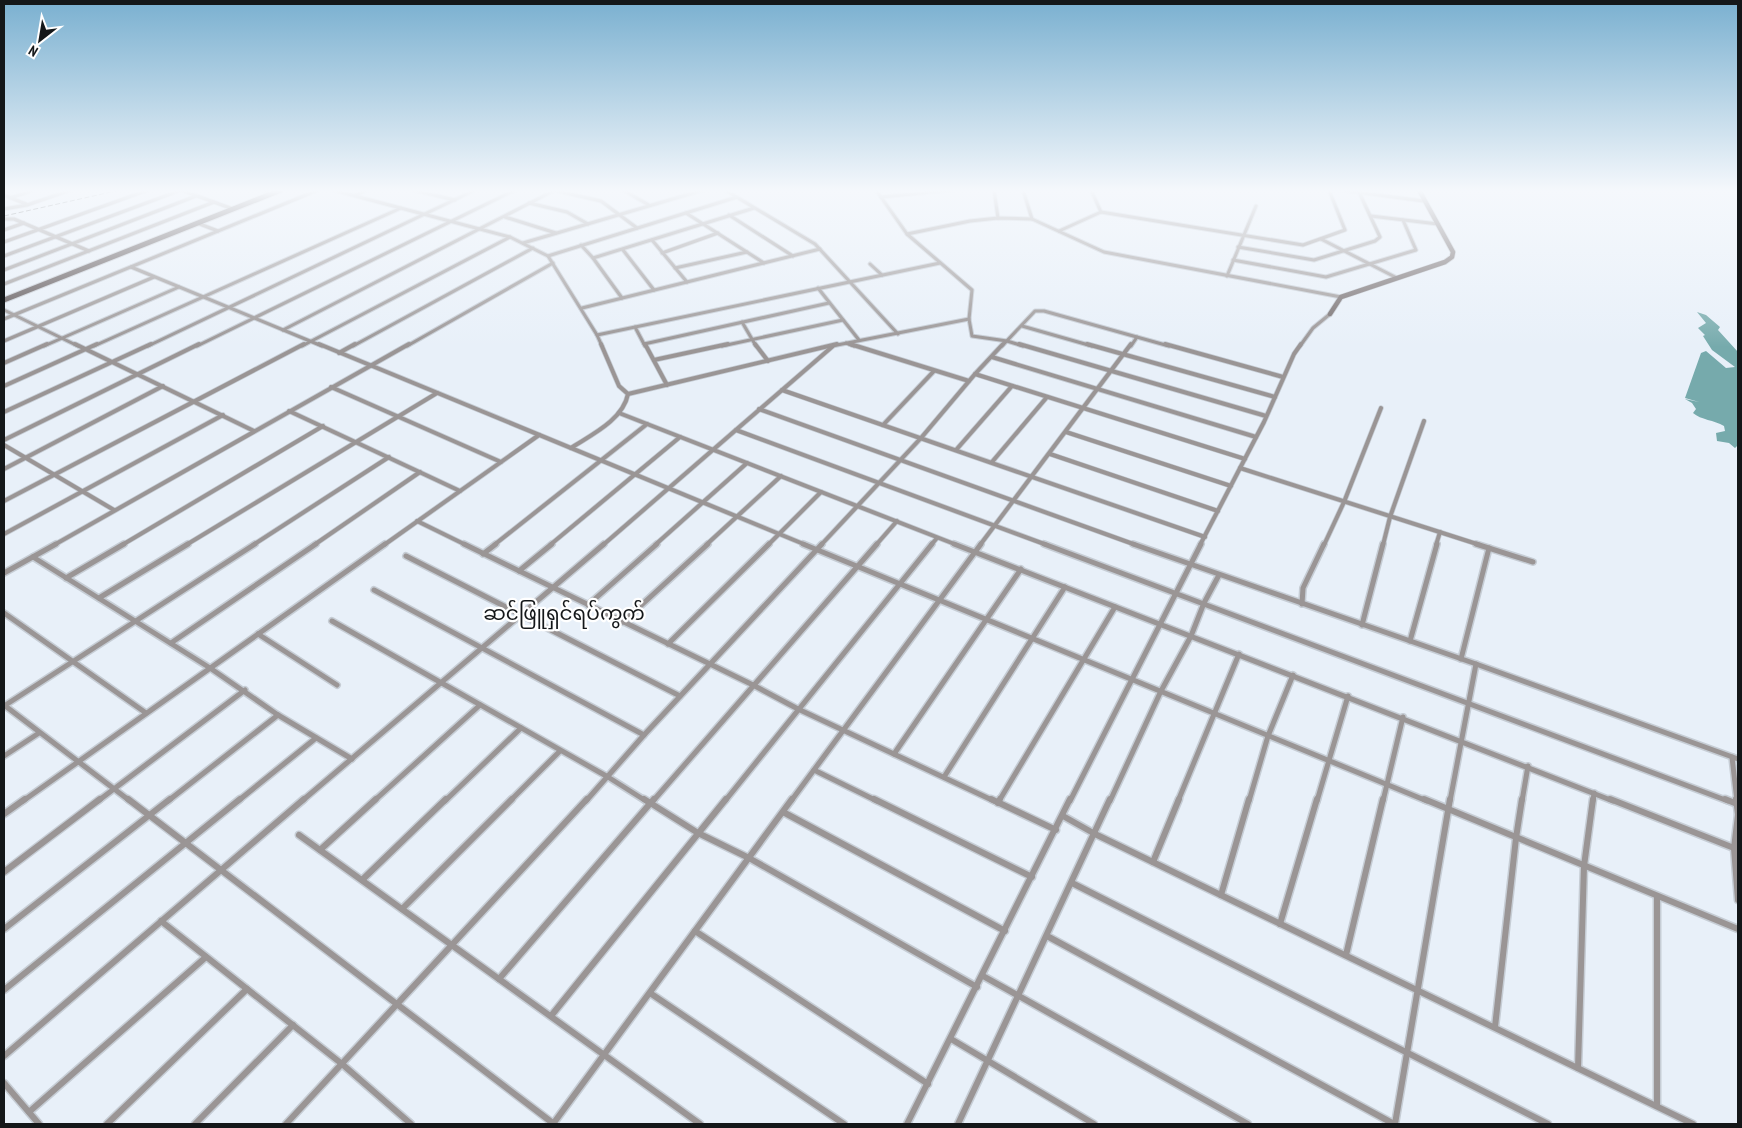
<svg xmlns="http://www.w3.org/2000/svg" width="1742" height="1128" font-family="'PT Sans Narrow','Noto Sans Myanmar',sans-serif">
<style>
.water{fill:#76aaac}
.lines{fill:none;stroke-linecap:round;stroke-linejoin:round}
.street-far3-casing{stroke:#c6cdd5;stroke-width:5}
.street-far2-casing{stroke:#c6cdd5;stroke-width:5.5}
.street-far1-casing{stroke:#c6cdd5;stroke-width:8}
.street-casing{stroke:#c6cdd5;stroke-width:9}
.secondary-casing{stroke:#c6cdd5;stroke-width:6}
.primary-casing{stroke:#c6cdd5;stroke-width:7}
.street-far3{stroke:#9a9595;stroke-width:3}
.street-far2{stroke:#9a9595;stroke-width:4}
.street-far1{stroke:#9a9595;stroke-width:5}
.street{stroke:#9a9595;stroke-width:6}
.secondary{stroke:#726a6b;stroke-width:4.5}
.primary{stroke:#554c4d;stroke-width:5}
.rail{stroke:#484d50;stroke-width:1;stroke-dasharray:5 2.5;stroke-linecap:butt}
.labels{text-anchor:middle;stroke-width:4.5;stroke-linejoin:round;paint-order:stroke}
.quarter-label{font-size:20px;fill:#141719;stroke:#fff}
</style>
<rect width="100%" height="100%" fill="#e8f0f9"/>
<path class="water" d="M1697,312L1706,315L1720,327L1718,330L1738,352V445L1735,448L1729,443L1717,441L1716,433L1725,431L1724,426C1714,420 1701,420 1693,413L1696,409L1692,403L1685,399L1699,402L1685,398L1701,353L1706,351L1726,368L1735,367L1712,350L1703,336L1705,335L1698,328L1706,323Z"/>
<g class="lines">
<g class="street-far3-casing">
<g id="street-far3">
<path d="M181,190L233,209"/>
<path d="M263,190L268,192"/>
<path d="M333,190L510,237L548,256L597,335L602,346"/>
<path d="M413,190L455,200"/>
<path d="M553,190L601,201L637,228"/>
<path d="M623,190L649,205"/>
<path d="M725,190L815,244L898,334"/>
<path d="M876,190L907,234L972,290L969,319L972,336L1007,341L1023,346"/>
<path d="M994,190L998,218"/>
<path d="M1023,190L1032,219"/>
<path d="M1341,190L1424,201"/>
<path d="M4,195L26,204"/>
<path d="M355,195L368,190"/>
<path d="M881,197L952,190"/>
<path d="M10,198L34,190"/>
<path d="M529,203L567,212L588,224"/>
<path d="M4,209L27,205L71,190"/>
<path d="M1101,212L1303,245L1345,230L1329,190"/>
<path d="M686,213L764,263"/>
<path d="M729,215L793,256"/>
<path d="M1371,216L1438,224"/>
<path d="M505,217L556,233"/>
<path d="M4,219H14L89,251"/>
<path d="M197,223L218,231"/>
<path d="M4,230L24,223"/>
<path d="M1059,231L1101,212L1091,190"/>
<path d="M907,234L970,221L998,218L1032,219L1104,252L1341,297"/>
<path d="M1321,239L1397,278"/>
<path d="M652,240L687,282"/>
<path d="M4,242L148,190"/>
<path d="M523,243L703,190"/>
<path d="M581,245L593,258L622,298"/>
<path d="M1238,247L1314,260L1375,241L1380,237L1358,190"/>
<path d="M623,250L654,290"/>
<path d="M662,253L718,233"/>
<path d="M4,256L181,190"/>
<path d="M548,256L737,197"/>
<path d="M593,258L754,208"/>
<path d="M1233,260L1326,277L1416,250L1403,220"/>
<path d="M870,264L882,275"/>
<path d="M131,267L322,346"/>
<path d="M675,268L747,252"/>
<path d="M4,270L196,196"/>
<path d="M1227,276L1256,206"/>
<path d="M4,284L214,202"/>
<path d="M818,288L859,340"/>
<path d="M582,308L820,249"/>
<path d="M4,310L78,346"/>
<path d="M4,319L318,190"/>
<path d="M742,322L756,346"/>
<path d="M1022,326L1092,346"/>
<path d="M635,327L645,346"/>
<path d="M283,330L555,190"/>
<path d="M597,335L940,263"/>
<path d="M4,341L154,277"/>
<path d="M846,343L854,346"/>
<path d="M644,344L829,303"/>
<path d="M44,346L179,287"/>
<path d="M94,346L401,208"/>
<path d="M148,346L475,190"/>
<path d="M197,346L515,190"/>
<path d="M302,346L510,237"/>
<path d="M353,346L533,248"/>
<path d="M407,346L553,263"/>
<path d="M722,346L843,320"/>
<path d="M832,346L969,319"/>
<path d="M1002,346L1035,311H1044L1169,346"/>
<path d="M1131,346L1137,337"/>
<path d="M1300,346L1313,328L1330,314"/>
</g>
</g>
<g class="street-far2-casing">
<g id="street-far2">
<path d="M75,344L254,431"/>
<path d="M319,344L806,545"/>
<path d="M645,344L667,385"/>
<path d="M755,344L768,361"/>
<path d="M850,344L969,381"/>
<path d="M1019,344L1266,416"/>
<path d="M1087,344L1275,397"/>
<path d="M1165,344L1283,377"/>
<path d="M339,353L355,344"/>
<path d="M992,357L1256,437"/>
<path d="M654,360L728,344"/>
<path d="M4,363L47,344"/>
<path d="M975,374L1245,459"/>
<path d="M4,386L97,344"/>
<path d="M331,387L501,462"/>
<path d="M782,390L1205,537"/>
<path d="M628,394L837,344"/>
<path d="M759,409L1136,545"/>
<path d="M289,411L460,491"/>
<path d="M4,412L151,344"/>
<path d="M619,413L957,545"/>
<path d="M883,425L934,371"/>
<path d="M736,430L1047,545"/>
<path d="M1066,432L1231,486"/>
<path d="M4,440L199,344"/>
<path d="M4,445L114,510"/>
<path d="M571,448C591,435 623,420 628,394L619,386L601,344"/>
<path d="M956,450L1012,386"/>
<path d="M1050,454L1218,511"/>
<path d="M992,462L1047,397"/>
<path d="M1240,468L1480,545"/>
<path d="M4,469L163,386"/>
<path d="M4,501L304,344"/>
<path d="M417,521L466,545"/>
<path d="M4,534L223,415"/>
<path d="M54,545L409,344"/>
<path d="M122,545L323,426"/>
<path d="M186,545L437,393"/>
<path d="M253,545L389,457"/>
<path d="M314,545L420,472"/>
<path d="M384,545L539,435"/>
<path d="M494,545L647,424"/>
<path d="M550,545L680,437"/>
<path d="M603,545L833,346"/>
<path d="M655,545L747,463"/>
<path d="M706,545L781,476"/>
<path d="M768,545L821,492"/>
<path d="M821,545L921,438L975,374L1003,344"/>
<path d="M876,545L897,521"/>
<path d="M931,545L937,538"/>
<path d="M980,545L1131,344"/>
<path d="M1200,545L1264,422L1294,354L1301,344"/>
<path d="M1324,545L1344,502L1381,408"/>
<path d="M1383,545L1390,517L1424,421"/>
<path d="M1436,545L1440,532"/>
</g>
</g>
<g class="street-far1-casing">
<g id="street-far1">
<path d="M464,544L753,685L798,709L994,801"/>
<path d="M803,544L1427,801"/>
<path d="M954,544L1613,801"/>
<path d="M1044,544L1728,801"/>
<path d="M1133,544L1476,664L1738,759"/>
<path d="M1476,544L1533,562"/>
<path d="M483,554L496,544"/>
<path d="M406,556L680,696"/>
<path d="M33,557L210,668L278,715L352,759"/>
<path d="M519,571L552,544"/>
<path d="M4,573L56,544"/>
<path d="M66,578L124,544"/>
<path d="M374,590L644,735"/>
<path d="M99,598L188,544"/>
<path d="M1302,604L1303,588L1324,544"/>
<path d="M588,605L657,544"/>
<path d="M4,613L146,713"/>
<path d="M332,621L608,777L646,801"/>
<path d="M623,622L708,544"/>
<path d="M1362,625L1383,544"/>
<path d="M258,634L337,685"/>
<path d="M1410,641L1437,544"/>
<path d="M171,643L316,544"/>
<path d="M668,644L769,544"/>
<path d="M1461,659L1489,548"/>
<path d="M4,705L130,801"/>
<path d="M4,706L255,544"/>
<path d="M894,754L1021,569"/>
<path d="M4,756L39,733"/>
<path d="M1732,757L1737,801"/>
<path d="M814,770L877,801"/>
<path d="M944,777L1065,587"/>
<path d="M23,801L385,544"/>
<path d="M98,801L245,690"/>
<path d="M168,801L278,715"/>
<path d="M238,801L316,738"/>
<path d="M302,801L604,544"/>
<path d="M374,801L480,705"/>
<path d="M445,801L521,728"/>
<path d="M510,801L560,751"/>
<path d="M586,801L644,735L822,544"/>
<path d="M653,801L877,544"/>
<path d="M725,801L932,544"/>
<path d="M791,801L981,544"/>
<path d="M999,801L1115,607"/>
<path d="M1070,801L1201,544"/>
<path d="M1110,801L1161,691L1191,636L1204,603L1219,575"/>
<path d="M1178,801L1239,654"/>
<path d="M1249,801L1268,736L1293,675"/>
<path d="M1317,801L1348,696"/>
<path d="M1383,801L1403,717"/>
<path d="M1450,801L1476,664"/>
<path d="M1522,801L1528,766"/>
<path d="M1593,801L1594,793"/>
</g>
</g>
<g class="street-casing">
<g id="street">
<path d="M128,799L554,1124"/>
<path d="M644,799L698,833L749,858L977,987"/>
<path d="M874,799L1032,877"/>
<path d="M991,799L1056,830"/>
<path d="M1424,799L1738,929"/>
<path d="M1610,799L1734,848"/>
<path d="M1725,799L1737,804"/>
<path d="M1736,799L1738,814"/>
<path d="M998,803L1000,799"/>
<path d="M783,812L1005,931"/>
<path d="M4,814L25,799"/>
<path d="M1738,815L1734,848L1738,900"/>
<path d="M1063,816L1095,834L1693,1124"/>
<path d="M299,835L700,1124"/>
<path d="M320,850L376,799"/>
<path d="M1153,862L1179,799"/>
<path d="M4,872L100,799"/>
<path d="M362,880L446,799"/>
<path d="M1072,883L1548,1124"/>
<path d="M1221,895L1249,799"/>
<path d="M1657,896V1106"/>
<path d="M402,909L512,799"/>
<path d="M161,921L342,1064L411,1124"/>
<path d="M1280,924L1317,799"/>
<path d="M4,929L170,799"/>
<path d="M695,931L928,1084"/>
<path d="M1047,936L1394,1124"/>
<path d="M1346,955L1383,799"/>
<path d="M983,976L1248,1124"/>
<path d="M499,979L654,799"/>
<path d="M4,990L240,799"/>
<path d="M650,993L844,1124"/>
<path d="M551,1016L726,799"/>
<path d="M1495,1027L1516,838L1522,799"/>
<path d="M951,1039L1094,1124"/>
<path d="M4,1056L304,799"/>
<path d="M1578,1068L1584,866L1593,799"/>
<path d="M4,1083L39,1124"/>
<path d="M29,1112L206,957"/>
<path d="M107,1124L247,989"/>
<path d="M195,1124L293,1025"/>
<path d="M286,1124L587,799"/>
<path d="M553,1124L792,799"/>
<path d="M907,1124L1070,799"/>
<path d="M958,1124L1110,799"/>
<path d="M1395,1124L1450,799"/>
</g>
</g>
<g class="secondary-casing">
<path id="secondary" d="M1330,314L1341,297L1445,262L1452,257L1453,252L1419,190"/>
</g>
<g class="primary-casing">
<path id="primary" d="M4,300L281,190"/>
</g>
<use href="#street-far3" class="street-far3"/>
<use href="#street-far2" class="street-far2"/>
<use href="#street-far1" class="street-far1"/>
<use href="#street" class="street"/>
<use href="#secondary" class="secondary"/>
<use href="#primary" class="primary"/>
<path class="rail" d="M4,216L120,190"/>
</g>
<linearGradient id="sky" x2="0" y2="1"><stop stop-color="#7ab0d0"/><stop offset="0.55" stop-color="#f5f8fc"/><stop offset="1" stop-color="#f5f8fc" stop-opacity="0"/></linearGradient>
<rect width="1742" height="347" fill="url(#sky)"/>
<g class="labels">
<g class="quarter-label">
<text x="564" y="620">ဆင်ဖြူရှင်ရပ်ကွက်</text>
</g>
</g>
<rect width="1742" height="1128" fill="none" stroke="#141719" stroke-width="10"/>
<g transform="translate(40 40) rotate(211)" stroke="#ffffff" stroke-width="4" paint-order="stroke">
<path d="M0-4L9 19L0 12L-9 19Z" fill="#141719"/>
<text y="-8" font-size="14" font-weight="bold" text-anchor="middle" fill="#141719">N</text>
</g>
</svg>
